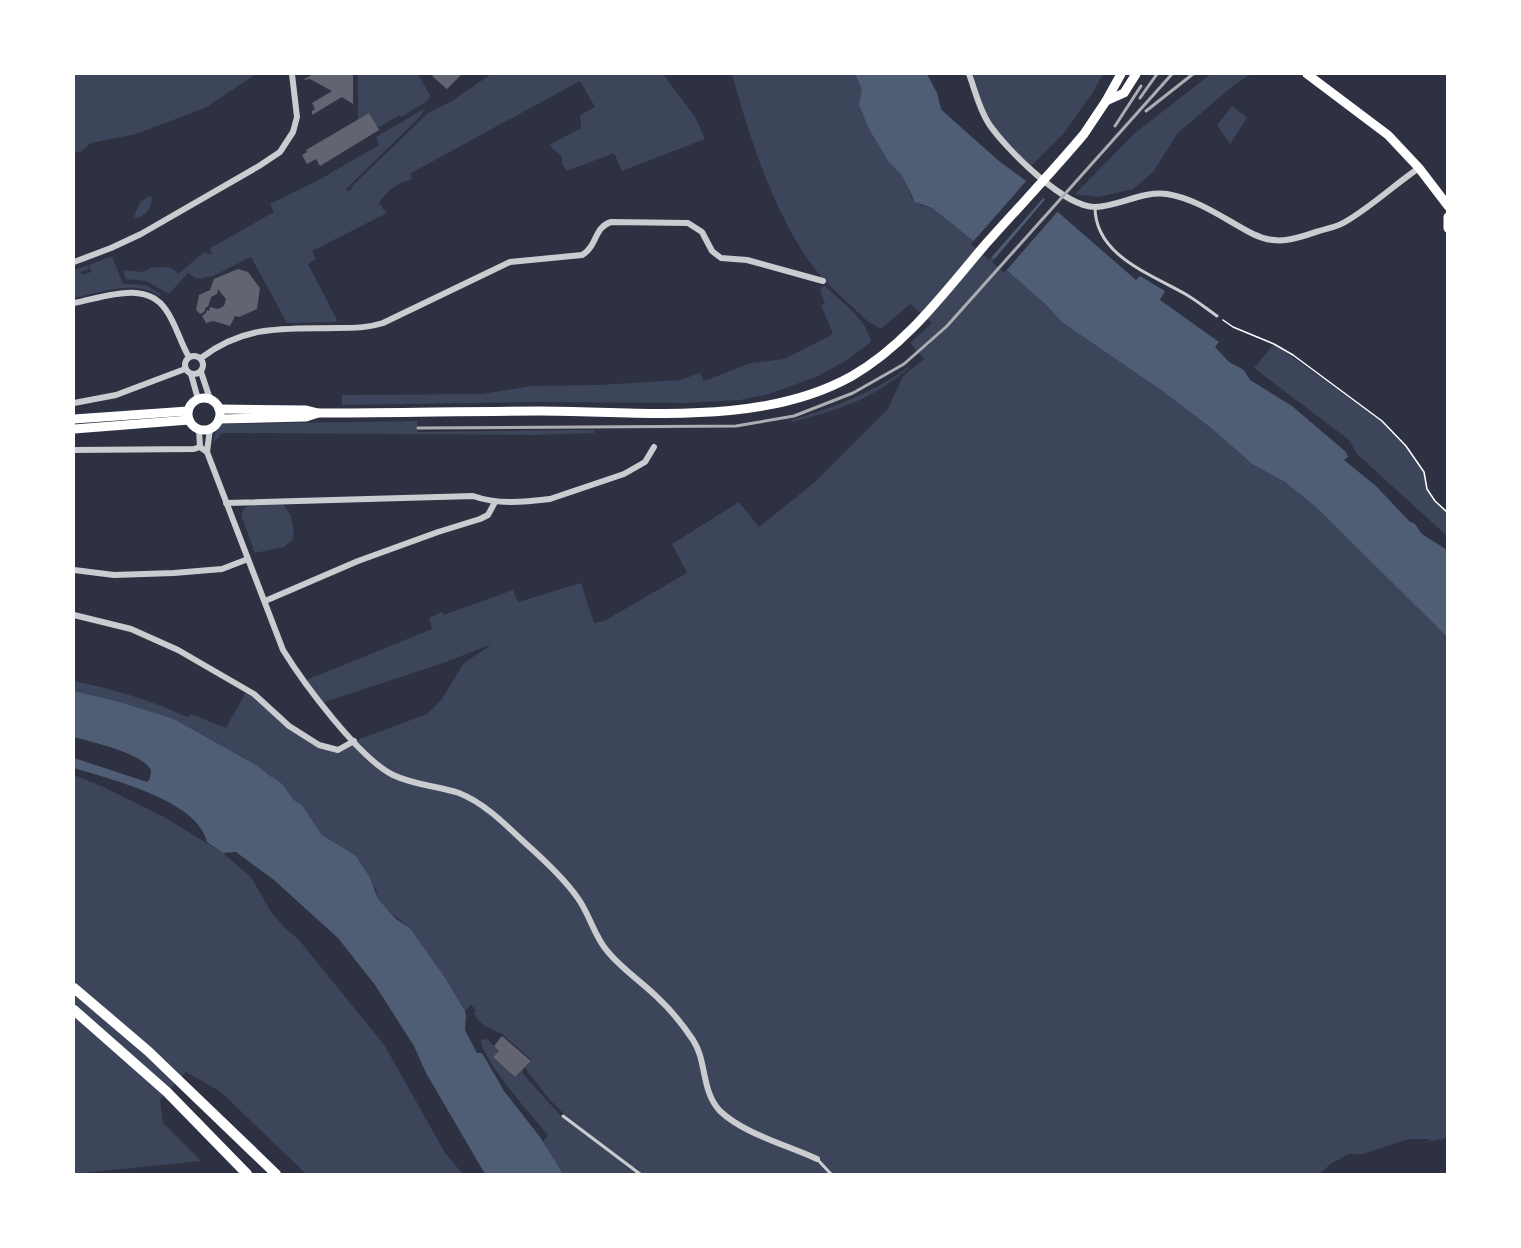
<svg xmlns="http://www.w3.org/2000/svg" width="1521" height="1248" font-family="'Fira Sans',sans-serif">
<style>
.green{fill:#3c4559}
.water{fill:#4f5d75}
.pier{fill:#2d3142}
.building{fill:#626471}
.lines{fill:none;stroke-linecap:round;stroke-linejoin:round}
.path{stroke:#fff;stroke-width:1.5}
.service{stroke:#caccd0;stroke-width:3}
.minor{stroke:#caccd0;stroke-width:6}
.primary{stroke:#fff;stroke-width:9}
.motorway{stroke:#fff;stroke-width:10}
.rail{stroke:#abadb3;stroke-width:3}
</style>
<rect width="100%" height="100%" fill="#2d3142"/>
<g class="green">
<path d="M74,74H256L205,108L136,134L91,143L82,151L74,153Z"/>
<path d="M358,74H418L431,97L426,102L401,117L400,115L377,128L369,113L358,119Z"/>
<path d="M491,74H663L695,117L705,139L622,171L614,153L567,171L562,165V157L549,145L581,128L580,115L595,107L580,81L411,173L412,179C398,183 387,190 379,203L387,213L312,251L316,259L308,264L337,320L336,322L287,323L251,257L213,276L197,279L188,273L169,294L146,281L126,279L123,270L143,272L153,267C165,270 167,262 178,274L204,252L212,255L210,248L274,212L270,204L317,181L379,145L376,137L426,108L416,121L347,188L346,191L351,190L353,185L428,113L452,101Z"/>
<path d="M732,74H855L862,90L870,131L888,161L902,176L912,198L922,206L932,208L972,240L1044,303L1063,323L1161,390L1211,428L1252,464L1285,482L1318,509L1447,637V1138L1426,1142L1431,1139H1409L1363,1154H1349L1332,1163L1319,1174H563L547,1152L543,1141L548,1135C535,1120 480,1057 481,1040L487,1039L499,1051L493,1057L515,1077L523,1069V1074L562,1117L564,1114L549,1099L525,1068L532,1060L502,1034L483,1025L473,1013L476,1010L471,1005L465,1011L446,979L410,928L384,907L378,899L376,889L338,845L322,835L302,805L294,800L258,766L174,719L120,702L74,691V681C113,689 151,700 187,717L191,714L226,728L247,690L289,726L333,749L427,714L442,699L463,664L492,644L446,662L322,703L304,681L432,629L429,618L442,612L444,615L513,590L518,602L581,583L594,623L604,621L687,573L672,544L739,502L759,527L815,482L888,409L903,376L924,359L910,343L932,323L910,304L881,329L867,321C848,302 824,283 809,261C772,208 749,136 732,74Z"/>
<path d="M969,74H1103L1093,92L1064,133L1029,168L989,123Z"/>
<path d="M1211,74H1256L1248,76L1234,85L1178,133L1153,172L1133,189L1099,197L1075,194L1135,133Z"/>
<path d="M1232,106L1247,118L1230,144L1217,125Z"/>
<path d="M150,196L152,198C151,208 147,215 137,218L134,217L140,202Z"/>
<path d="M112,256L123,284L145,285L161,294L159,296C135,279 100,293 74,298V270L88,265L89,269L81,272L82,275L91,272L89,265Z"/>
<path d="M824,285C841,302 867,319 871,342L847,360L816,377L769,394L740,400L686,403L537,402L342,405V395L482,394L531,386L599,385L680,380L700,373L704,381L751,363L784,359L833,334L821,305L825,304L820,290Z"/>
<path d="M1274,344L1382,421L1406,446L1424,472L1427,490L1435,501L1447,513V536L1357,454L1349,440L1254,368Z"/>
<path d="M908,367L909,368C869,401 841,409 792,422V420C832,408 875,392 908,367Z"/>
<path d="M417,421L418,432L572,430H594V433L535,435L237,433H222L214,442C214,434 216,425 225,424Z"/>
<path d="M283,504L291,516L294,534L292,540L284,547L255,553L242,518C239,499 271,504 283,504Z"/>
<path d="M74,775L101,786L164,817L223,853L251,877L271,912L284,927L299,940L385,1046L445,1153L463,1174H306L221,1092L186,1072L160,1100L163,1123L201,1161L74,1174Z"/>
</g>
<g class="water">
<path d="M855,74H927L937,93L941,109L946,114L999,161L1025,180L1059,213L1136,280L1140,276L1165,291L1160,300L1219,342L1215,347L1229,362L1244,370L1250,380L1292,406L1346,452L1348,457L1344,460L1376,486L1409,521L1415,524L1422,534L1447,550V637L1318,509L1285,482L1252,464L1211,428L1161,390L1063,323L1044,303L972,240L932,208L915,202L902,176L888,161L870,131L859,105L862,90Z"/>
<path d="M74,691L120,702L174,719L258,766L271,777H273L282,784L294,800L302,805L322,835L356,856L370,878L378,899L396,919L410,928L446,979L465,1011L466,1016L465,1030L477,1053H482L504,1091L540,1137L563,1174H485L426,1073L414,1046L375,985L338,938L274,880L236,852L223,853L207,842C198,800 109,779 74,768V758L147,782L150,779L151,770C142,753 92,742 74,737Z"/>
</g>
<g class="pier">
<path d="M1028,179L1045,196L989,260L971,244Z"/>
<path d="M1047,197L1059,210L1004,273L992,262Z"/>
</g>
<g class="building">
<path d="M313,74H353V104L342,97L312,115V111L315,109L312,103L332,91L310,79L303,80Z"/>
<path d="M435,74H462L447,89L432,76Z"/>
<path d="M369,113L379,130L320,166L316,159L307,164L302,155L307,152L306,150Z"/>
<path d="M238,269L248,272L260,288L257,309L239,317L235,316L230,326L213,321L206,323L202,316L206,313L207,310L209,311L210,307L218,309L224,306L226,299L218,289L217,294L211,297L208,307H206L204,312L200,314L196,310L199,295L210,290L214,279Z"/>
<path d="M502,1036L531,1061L515,1077L493,1057L499,1051L494,1046Z"/>
</g>
<g class="lines">
<path class="path" d="M1223,320L1233,327L1274,344L1293,355L1382,421L1406,446L1424,472L1427,489L1435,501L1448,513"/>
<g class="service">
<path d="M1095,207C1095,256 1151,274 1187,295C1197,301 1207,309 1217,316"/>
<path d="M563,1116L640,1174"/>
<path d="M817,1159L831,1174"/>
</g>
<g class="minor">
<path d="M969,74C975,90 979,109 989,124C1006,149 1064,207 1095,207C1120,206 1141,191 1167,194C1198,199 1226,220 1253,234C1277,246 1296,239 1319,231C1328,228 1337,227 1345,222C1371,207 1394,185 1419,168"/>
<path d="M74,262L111,248L141,234L259,166L280,152L293,132L297,117L292,74"/>
<path d="M74,303C102,298 146,279 166,310C176,324 180,342 189,357"/>
<circle cx="194" cy="365" r="9"/>
<path d="M201,358C246,324 284,329 337,328C353,328 368,328 383,323L510,262L582,255C597,247 594,227 611,222L688,223L702,232L712,251L721,258L747,260L823,281"/>
<path d="M201,372L210,399"/>
<path d="M191,374L198,399"/>
<path d="M74,403L116,395L185,369"/>
<path d="M199,430L200,447L207,452L283,650C304,684 359,758 393,775C414,785 437,786 459,793C484,803 504,823 524,842C542,858 563,877 577,897C590,914 594,937 608,952C623,970 642,982 658,998C671,1010 683,1025 693,1040C707,1061 701,1091 720,1111C744,1134 787,1145 817,1159"/>
<path d="M74,450L194,449L200,447"/>
<path d="M207,452L210,429"/>
<path d="M226,503L473,496C498,505 525,502 550,499L624,474L645,462L654,447"/>
<path d="M74,570L114,575L174,573L222,569L248,559"/>
<path d="M265,601L358,561L438,532L480,519L488,515L495,502"/>
<path d="M74,615L131,629L178,650L254,694L289,726L319,745L338,750L354,741"/>
</g>
<g class="primary">
<path d="M1307,74L1388,135L1419,168L1448,206"/>
<path d="M1106,101L1124,93L1136,74"/>
<path d="M1448,217V228"/>
<circle cx="204" cy="414" r="16"/>
<path d="M219,409L306,410L318,413H331C401,413 470,411 540,411C641,411 761,427 852,376C906,345 944,293 984,246C1017,209 1052,172 1084,134L1106,101L1121,74"/>
<path d="M74,419L188,411"/>
<path d="M219,419L306,417L318,413"/>
<path d="M74,429L189,420"/>
</g>
<g class="motorway">
<path d="M74,988L148,1051L276,1174"/>
<path d="M74,1010L167,1092L247,1174"/>
</g>
<g class="rail">
<path d="M1140,98L1157,74"/>
<path d="M1146,111L1193,74"/>
<path d="M1115,126L1141,86"/>
<path d="M418,428L736,426L794,416L853,393L904,364L947,326L1172,74"/>
</g>
</g>
<rect width="1521" height="1248" fill="none" stroke="#ffffff" stroke-width="150"/>
</svg>
